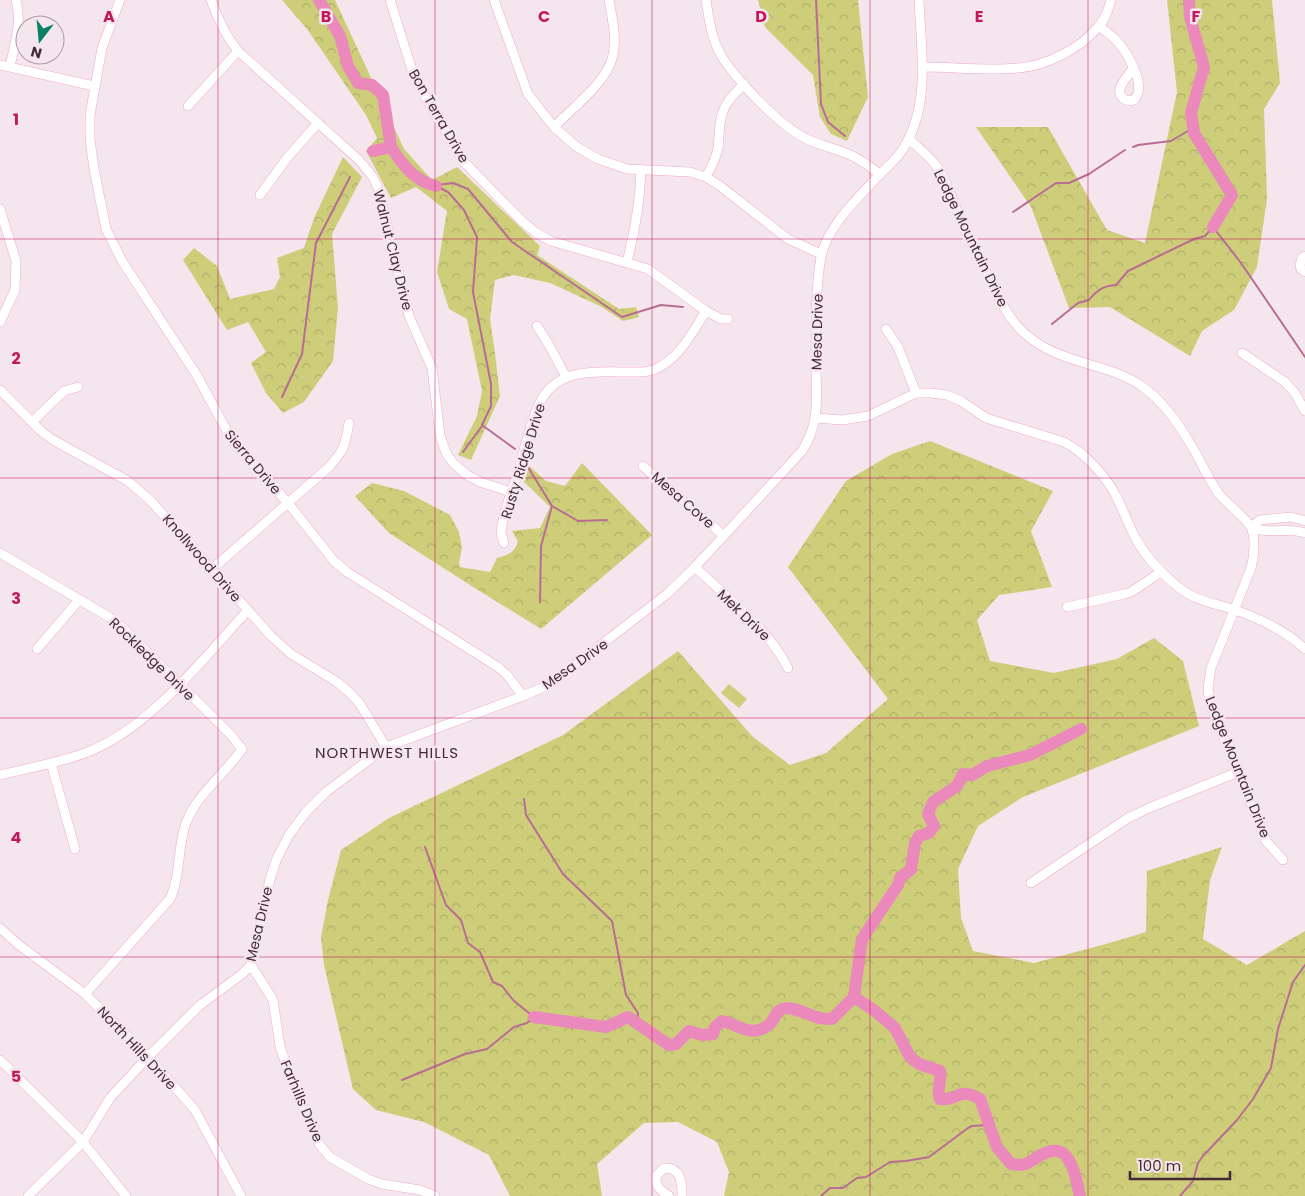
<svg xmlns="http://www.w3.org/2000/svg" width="1305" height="1196" font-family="Poppins,sans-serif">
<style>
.forest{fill:url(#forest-crowns)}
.pitch{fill:#cdcd7a}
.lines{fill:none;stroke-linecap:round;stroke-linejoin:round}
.stream{stroke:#ba6c94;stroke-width:2}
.river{stroke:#ec89bc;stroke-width:12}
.minor-casing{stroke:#f0a8cb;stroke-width:10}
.minor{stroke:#fff;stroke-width:9}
.grid{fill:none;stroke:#c2185b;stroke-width:1;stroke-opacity:0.55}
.labels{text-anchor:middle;stroke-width:5;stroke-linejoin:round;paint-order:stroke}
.street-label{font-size:14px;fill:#462937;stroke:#f5e6ed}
.neighbourhood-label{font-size:15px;letter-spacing:1px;fill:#462937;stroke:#f5e6ed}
.grid-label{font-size:16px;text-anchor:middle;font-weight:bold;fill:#c2185b;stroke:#f5e6ed;stroke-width:5;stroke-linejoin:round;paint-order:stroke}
</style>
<defs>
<pattern id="forest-crowns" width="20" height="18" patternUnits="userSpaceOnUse" patternTransform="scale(1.25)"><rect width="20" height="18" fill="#cdcd7a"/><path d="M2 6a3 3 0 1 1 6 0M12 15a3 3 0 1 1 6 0" fill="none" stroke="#b1b06a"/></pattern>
</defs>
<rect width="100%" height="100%" fill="#f5e6ed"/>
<g class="forest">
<path d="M282,0H335L404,149L432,180L457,167L540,246L537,255L619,309L636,307L639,317L623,321L600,306L550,283L514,275L495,280L490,319L495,353L500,396L471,460L458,455L477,416L482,391L467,319L449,309L437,272L447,211L416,187L391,198L366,151L377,138L366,115L307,29Z"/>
<path d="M758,0H858L868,97L847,141L831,134L820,117L813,75L765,27Z"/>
<path d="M1167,0H1272L1280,83L1264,109L1267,199L1257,267L1234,310L1202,331L1190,356L1110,307L1069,308L1031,207L976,127H1048L1107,230L1145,243L1177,92Z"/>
<path d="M343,157L362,177L332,234L338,308L333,361L304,402L283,413L266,393L251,363L266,352L248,322L227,330L183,260L194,248L217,266L230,299L274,289L280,277L277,258L304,248L314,218Z"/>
<path d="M930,441L1053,491L1031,531L1052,587L999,595L977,620L990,661L1054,673L1117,659L1154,638L1183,661L1199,726L1023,797L978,826L958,869L961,918L973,951L1034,963L1106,944L1146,932L1147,871L1222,847L1210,880L1203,939L1247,965L1305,931V1196H724L729,1172L717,1142L678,1122L644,1123L597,1164L602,1196H510L489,1155L424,1122L376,1110L353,1089L324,965L321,937L328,900L341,850L389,818L563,735L678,651L752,736L790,765L826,753L888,699L788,567L846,481L892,454Z"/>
<path d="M582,463L652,535L541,629L473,587L389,533L355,496L372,483L404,491L450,515L459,532L462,548L459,563L460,567L490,572L497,558C508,555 515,553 518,541L512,531L540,528L550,507L522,480L527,464L546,481L565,486Z"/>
</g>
<path class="pitch" d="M729,684L747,699L739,708L721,693Z"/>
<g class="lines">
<g class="stream">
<path d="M816,0L821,104L828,122L845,136"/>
<path d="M1133,147L1138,145L1171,141L1193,128"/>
<path d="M437,185L453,183L468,189L512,242L622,317L661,305L683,307"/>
<path d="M436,186L448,192L464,210L477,237L473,292L491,384V406L482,425L515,449"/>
<path d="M1013,212L1056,183H1069L1089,174L1125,150"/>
<path d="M1052,324L1078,303L1089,300C1097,290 1103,286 1116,285L1128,271L1194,239L1205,236L1213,227L1241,263L1305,357"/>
<path d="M282,397L302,354L316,243L350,177"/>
<path d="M463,452L482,426"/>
<path d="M528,467L552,506L541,546L540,602"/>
<path d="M552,506L578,521L607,520"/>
<path d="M524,799L526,815L563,874L612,921L626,995L638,1013L637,1024"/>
<path d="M402,1080L465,1054L487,1049L514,1027L527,1023L534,1017L514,1001L502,986L493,982L480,952L468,943L461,920L446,905L425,847"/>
<path d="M821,1196L830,1188H843L857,1178L866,1177L890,1162L906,1161L929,1157L968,1128L972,1126L989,1125"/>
<path d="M1180,1196L1193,1181L1198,1163L1203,1156L1237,1120L1253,1099L1271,1068L1278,1029L1293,982L1305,965"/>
</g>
<g class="river">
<path d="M319,0L340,36L348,66L358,83L372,85L383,95L391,147L373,151"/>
<path d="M1189,0L1190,17L1204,67L1191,113L1194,133L1232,195L1213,227"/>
<path d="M391,147C402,164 414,181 436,186"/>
<path d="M854,997L862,939L898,885L900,878L911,869L915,843L919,836L929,833L934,826L928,814L933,802L957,786L963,774L972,775L987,766L1030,755L1081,729"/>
<path d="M534,1017L606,1027L628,1017L669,1045L676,1044L689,1031L702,1035L713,1034L715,1027L722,1021C740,1025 752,1039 770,1024C774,1020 776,1011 782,1009C792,1005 810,1016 820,1018C824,1019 828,1019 832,1019L854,997L875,1011L895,1028L910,1057L919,1064L940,1071C942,1081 936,1090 940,1099C958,1101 958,1086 980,1099L997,1147L1011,1164C1030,1167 1028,1161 1043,1154C1071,1139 1076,1179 1080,1196"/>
</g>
<g class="minor-casing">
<g id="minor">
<path d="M120,0L102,48L90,115V140L94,169L106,229L122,261L196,374L233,442L288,503L334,561L347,572L498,667L507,675L523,696"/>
<path d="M211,0C218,20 225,35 238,51L359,160L373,177L378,188L409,316L432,368L440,435L446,453L453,463L467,475L480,482L511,492"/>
<path d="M390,0L412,70L425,97L463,161L522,221L535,232L551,241L648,269L706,311L721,319H728"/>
<path d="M494,0L528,94L554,127L577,147L598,159L627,169L690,172L706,177L720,186L788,239L821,254"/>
<path d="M706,0C709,19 711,38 721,55C736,80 779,125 805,138C821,147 842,149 858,159C866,163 873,169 880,175"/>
<path d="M1099,26C1105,31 1110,34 1115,39C1126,50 1148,86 1134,100C1129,101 1125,101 1122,97C1114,88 1129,76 1133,68"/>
<path d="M0,65L94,86"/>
<path d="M10,66C15,44 22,22 16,0"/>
<path d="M922,67C953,67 986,71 1018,68C1046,66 1080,49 1098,27C1105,20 1108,10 1111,0"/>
<path d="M188,106L238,51"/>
<path d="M554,127C573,107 608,82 613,55C617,36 612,18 609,0"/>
<path d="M909,139C918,148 931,157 938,168C949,185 954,205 962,224C968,239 977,253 984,268C996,292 1007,320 1029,337C1065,366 1108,362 1143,387C1162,401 1179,424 1191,445C1201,461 1208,479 1219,494C1227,504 1246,518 1251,527C1256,538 1254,557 1251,568L1211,668L1208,688L1209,698L1213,711L1266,841L1283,860"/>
<path d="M706,177C711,168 716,159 718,148C720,132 718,116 728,102C732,95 739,90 744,84"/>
<path d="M260,195L287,158L317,124"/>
<path d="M0,209L16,261L15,290L0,322"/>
<path d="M1305,256L1302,258L1300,265L1301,269L1305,272"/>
<path d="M627,262C635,231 640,201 641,170"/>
<path d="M537,326L549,345L566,377"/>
<path d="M886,329L898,347L916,393"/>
<path d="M1242,353L1285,382L1295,393L1305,411"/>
<path d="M0,390L41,431L53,440L128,481L151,501L270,635L291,654L337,682L350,693L360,704L386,747"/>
<path d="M816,418L842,420L868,416L916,393H931L947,395L961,401L986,418L1064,442C1084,452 1106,476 1116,496C1123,509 1128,524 1135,537C1145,556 1161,573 1177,586C1193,600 1213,603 1232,609C1257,617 1286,631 1305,649"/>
<path d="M32,422L64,391L78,387"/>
<path d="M643,466L723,535"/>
<path d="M1305,521L1291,517L1260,520L1251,527C1268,535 1287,527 1305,533"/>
<path d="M504,543C503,539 501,535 501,532C503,514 512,490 518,473C524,452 532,414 543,397C561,368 598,372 627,372C635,372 645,373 653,370C679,360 692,333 706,311"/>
<path d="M0,553L109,617L122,627L230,734L242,749C225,774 197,794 186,823C177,848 181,876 170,899L85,994"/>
<path d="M695,567C728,599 767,627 788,668"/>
<path d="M212,569L328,468C344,450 345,447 349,423"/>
<path d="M1067,607L1124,594L1131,592L1161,572"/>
<path d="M37,649L79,600"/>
<path d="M51,763L75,849"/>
<path d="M0,775C28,768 58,763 85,753C148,730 203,659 248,610"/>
<path d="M1031,883L1128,818L1149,808L1238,772"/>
<path d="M0,928L19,945L85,994L148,1057L195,1110L241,1196"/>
<path d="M251,965L273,1000L280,1046L289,1074L319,1144L330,1157L368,1179L382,1184L420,1190L435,1196"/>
<path d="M0,1060L83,1142L126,1196"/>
<path d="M28,1196L83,1142L110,1098L148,1057L199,1006L242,974L251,965L270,879L277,858L289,835L306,812L326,792L386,747L523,696L544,687L566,672L667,594L695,567L802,451C821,421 816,397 816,363C816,329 815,290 821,257C827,226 860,196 880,174C888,166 897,159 903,149C931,105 921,49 919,0"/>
<path d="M669,1196C660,1190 655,1187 656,1176L664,1168C681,1167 682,1182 682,1196"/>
</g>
</g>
<use href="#minor" class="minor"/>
</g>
<path class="grid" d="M218,0V1196M435,0V1196M652,0V1196M870,0V1196M1088,0V1196M0,239H1305M0,478H1305M0,718H1305M0,957H1305"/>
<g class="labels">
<g class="street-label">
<text transform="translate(439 116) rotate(60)" y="5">Bon Terra Drive</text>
<text transform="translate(971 238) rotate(64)" y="5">Ledge Mountain Drive</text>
<text transform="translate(393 250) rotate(76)" y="5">Walnut Clay Drive</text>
<text transform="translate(817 332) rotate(-89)" y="5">Mesa Drive</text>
<text transform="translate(523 461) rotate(-73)" y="5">Rusty Ridge Drive</text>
<text transform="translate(253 462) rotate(50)" y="5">Sierra Drive</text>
<text transform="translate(683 500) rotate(41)" y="5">Mesa Cove</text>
<text transform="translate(202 558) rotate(49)" y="5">Knollwood Drive</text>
<text transform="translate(744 615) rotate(44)" y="5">Mek Drive</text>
<text transform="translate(152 659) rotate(44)" y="5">Rockledge Drive</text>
<text transform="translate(575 664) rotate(-35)" y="5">Mesa Drive</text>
<text transform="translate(1238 767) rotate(68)" y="5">Ledge Mountain Drive</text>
<text transform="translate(259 924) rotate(-77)" y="5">Mesa Drive</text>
<text transform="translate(137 1048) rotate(47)" y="5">North Hills Drive</text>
<text transform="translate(302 1101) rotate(67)" y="5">Farhills Drive</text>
</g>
<g class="neighbourhood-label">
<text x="387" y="758">NORTHWEST HILLS</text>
</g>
</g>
<g class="grid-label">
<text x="109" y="22">A</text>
<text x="326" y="22">B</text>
<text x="544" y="22">C</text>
<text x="761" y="22">D</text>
<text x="979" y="22">E</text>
<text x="1196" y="22">F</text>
<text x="16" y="125">1</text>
<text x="16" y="364">2</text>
<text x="16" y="604">3</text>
<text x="16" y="843">4</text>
<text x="16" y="1082">5</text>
</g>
<g transform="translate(40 40) rotate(196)"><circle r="24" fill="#f5e6ed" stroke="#af9aa4"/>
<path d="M0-4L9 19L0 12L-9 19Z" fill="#048364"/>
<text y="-8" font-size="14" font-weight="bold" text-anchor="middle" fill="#462937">N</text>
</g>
<path d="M1130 1171v8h100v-8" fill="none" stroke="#462937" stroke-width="2.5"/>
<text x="1138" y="1171" font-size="15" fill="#462937" stroke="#f5e6ed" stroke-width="4" paint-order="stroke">100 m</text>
</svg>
